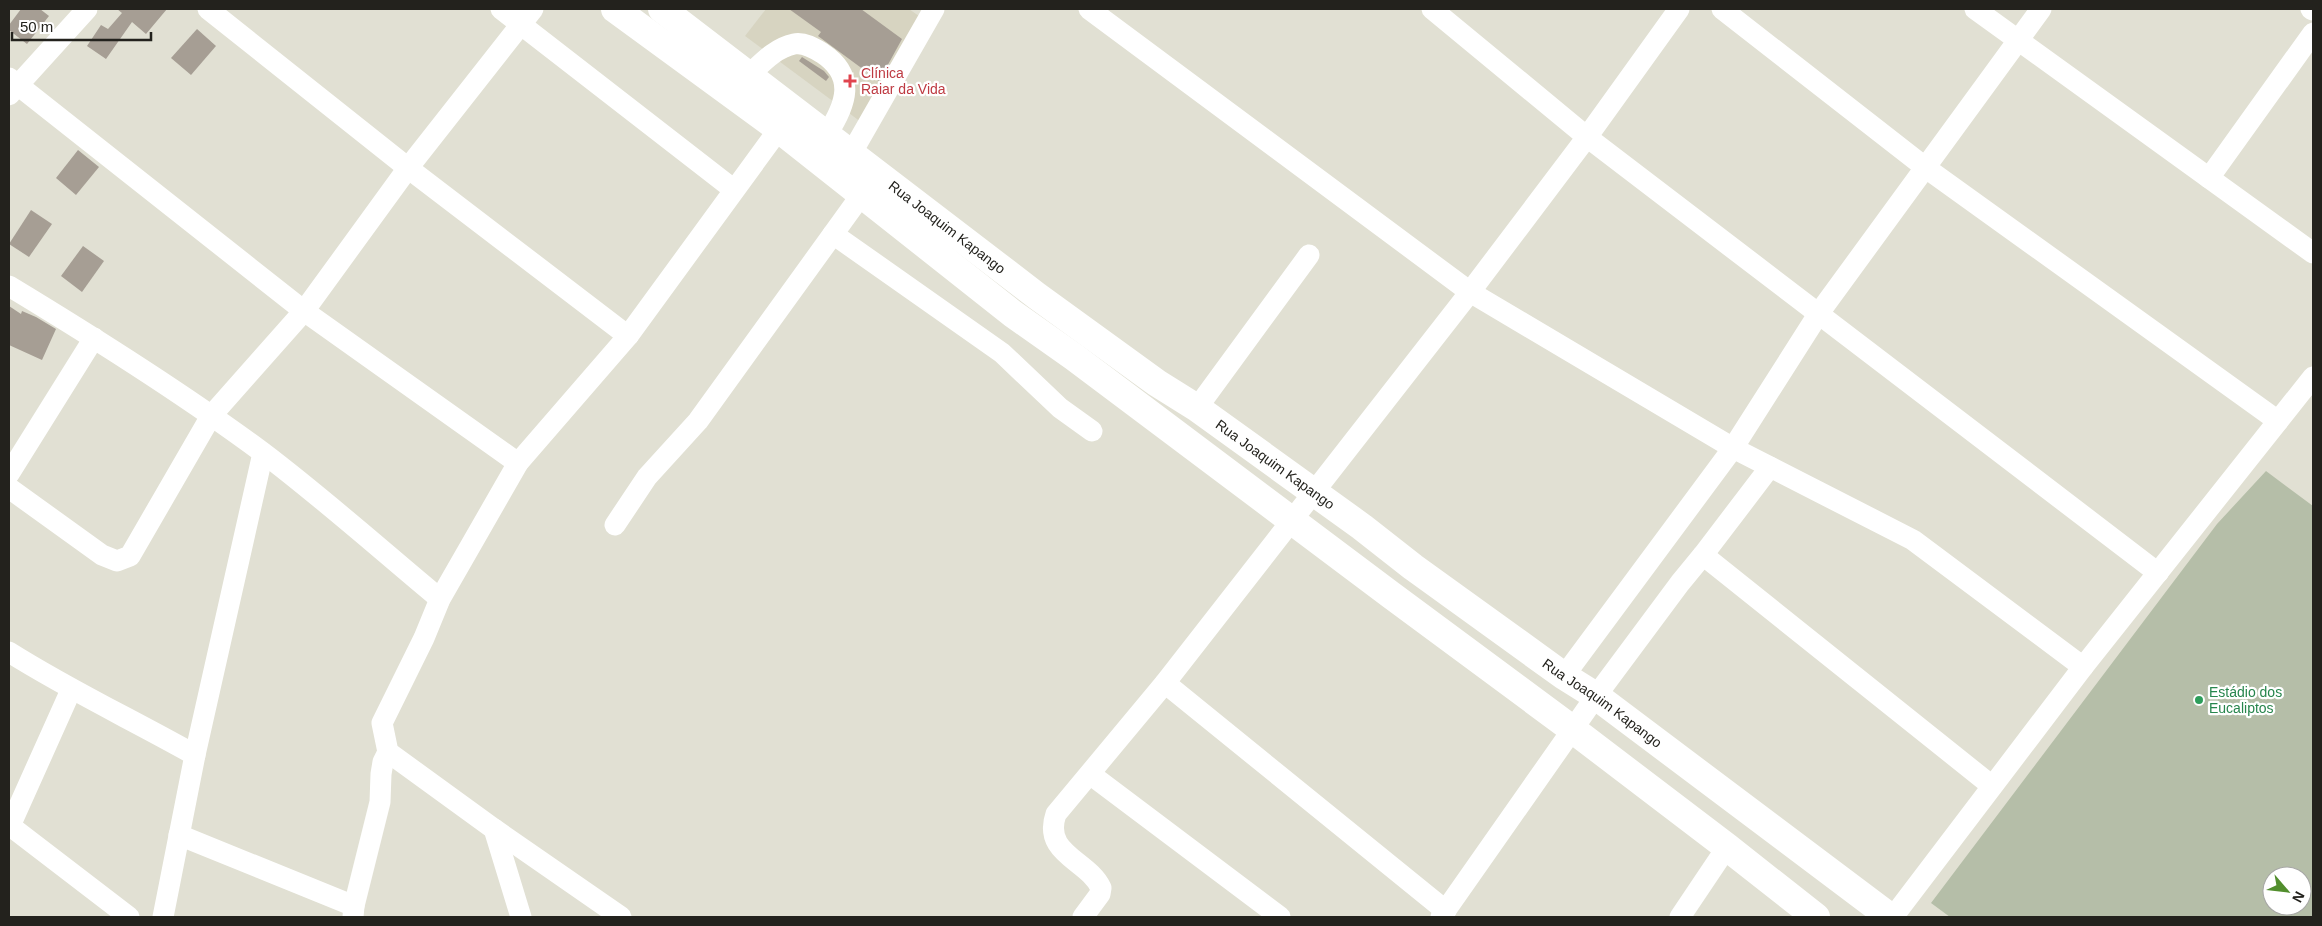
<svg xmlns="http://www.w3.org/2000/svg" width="2322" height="926" font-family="Arial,sans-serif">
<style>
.built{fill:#d7d4c1}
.green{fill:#b5bea8;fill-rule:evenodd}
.building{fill:#a69e94}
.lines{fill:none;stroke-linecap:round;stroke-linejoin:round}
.minor{stroke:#fff;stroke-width:21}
.major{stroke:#fff;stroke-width:28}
.health-dot{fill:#e0444e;stroke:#fff;stroke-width:2}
.leisure-dot{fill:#2e9e5b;stroke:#fff;stroke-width:2}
.labels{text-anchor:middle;stroke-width:4.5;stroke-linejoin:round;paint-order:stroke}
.health-label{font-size:14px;fill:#be3a42;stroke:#fff;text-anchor:start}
.street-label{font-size:14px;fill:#23221d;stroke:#fff}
.leisure-label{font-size:14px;fill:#27864d;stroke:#fff;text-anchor:start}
</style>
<rect width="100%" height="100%" fill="#e1e0d3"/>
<path class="built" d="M766,9H909L933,26L865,125L745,36Z"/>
<path class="green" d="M2266,471L2313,506V917H1950L1931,903L2217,524ZM2272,876H2302V906H2272Z"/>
<g class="building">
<path d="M21,9H40L49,16L27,44L9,30V25Z"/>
<path d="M117,9H167L146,34L132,22L106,59L87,46L101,25L108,29L122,13Z"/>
<path d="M789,9H861L902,39L879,81L818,36L821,32Z"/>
<path d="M197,29L216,46L191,75L171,58Z"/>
<path d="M802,57L824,71L829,77L826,81L799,61Z"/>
<path d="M78,150L99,167L76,195L56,178Z"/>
<path d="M31,210L52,224L29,257L9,244Z"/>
<path d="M83,246L104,261L82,292L61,276Z"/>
<path d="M9,306L21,314L22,311L36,317L56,329L42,360L9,345Z"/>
</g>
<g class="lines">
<g class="minor">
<path d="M208,9L408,168L628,336"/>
<path d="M501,9L733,189"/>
<path d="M1089,9L1470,292L1733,448L1913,540L2083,667"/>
<path d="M1432,9L1587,137L2158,573"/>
<path d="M1722,9L1926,168L2278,421"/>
<path d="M1975,9L2313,253"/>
<path d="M2311,9L2313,10"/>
<path d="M749,75C762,63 775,48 794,44C804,42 814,48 822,53C857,76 846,105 827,134"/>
<path d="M9,78L304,311L518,463"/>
<path d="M9,95L87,9"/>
<path d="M851,154L934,9"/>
<path d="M2209,178L2313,33"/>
<path d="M833,234L1002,353L1060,408L1092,431"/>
<path d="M9,286C95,338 181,392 262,452C323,498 381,550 440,599"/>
<path d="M1197,408L1309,255"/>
<path d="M9,474L94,338"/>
<path d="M9,488L102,555L117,561L130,556L211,416L304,311L408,168L533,9"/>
<path d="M615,525L647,477L698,421L862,194"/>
<path d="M1703,555L1770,467"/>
<path d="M9,652C69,690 133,720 195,755"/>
<path d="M1564,676L1733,448L1819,313L2041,9"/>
<path d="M1165,683L1446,911"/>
<path d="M1090,774L1280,917"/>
<path d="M9,825L129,917"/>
<path d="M10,826L71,690"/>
<path d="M494,829L621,917"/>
<path d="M179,835L354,906"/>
<path d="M163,917L195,755L263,453"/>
<path d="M353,917L354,906L380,802L381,774L383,762L388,752"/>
<path d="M521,917L494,829L388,752L382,723L424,638L440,599L518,463L628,336L779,129"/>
<path d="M1083,917L1100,894L1101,888C1088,860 1042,854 1056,814L1165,683L1470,292L1587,137L1679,9"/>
<path d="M1441,917L1596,696L1680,583L1703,555L1992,786"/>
<path d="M1680,917L1727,847"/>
<path d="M1893,917L2083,667L2313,377"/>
</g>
<g class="major">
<path d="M615,9L779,129L1013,314L1074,357L1391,595L1572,729L1727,847L1816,917"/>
<path id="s1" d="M662,9L1037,296L1157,383L1197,408L1362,527L1413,567L1564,676L1596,696L1890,917"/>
</g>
</g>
<path class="health-dot" d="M847.5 73.5h5v5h5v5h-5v5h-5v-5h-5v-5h5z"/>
<circle class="leisure-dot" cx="2199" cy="700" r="5"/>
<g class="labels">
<g class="health-label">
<text x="861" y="78">Clínica<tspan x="861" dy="16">Raiar da Vida</tspan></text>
</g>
<g class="street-label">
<text dy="5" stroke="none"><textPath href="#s1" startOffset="359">Rua Joaquim Kapango</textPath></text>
<text dy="5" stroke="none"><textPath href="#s1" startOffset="764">Rua Joaquim Kapango</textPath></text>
<text dy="5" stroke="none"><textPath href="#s1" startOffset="1169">Rua Joaquim Kapango</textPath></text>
</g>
<g class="leisure-label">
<text x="2209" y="697">Estádio dos<tspan x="2209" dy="16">Eucaliptos</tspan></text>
</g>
</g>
<rect width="2322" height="926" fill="none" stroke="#23221d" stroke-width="20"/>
<g transform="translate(2287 891) rotate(118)"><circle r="24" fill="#ffffff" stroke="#a7a7a5"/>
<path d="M0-4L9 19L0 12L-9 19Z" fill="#528e2d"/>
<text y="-8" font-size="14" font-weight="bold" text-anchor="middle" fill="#23221d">N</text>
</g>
<path d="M12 32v8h139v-8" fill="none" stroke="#23221d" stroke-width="2.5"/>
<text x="20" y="32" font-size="15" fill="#23221d" stroke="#ffffff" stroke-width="4" paint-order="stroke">50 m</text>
</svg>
